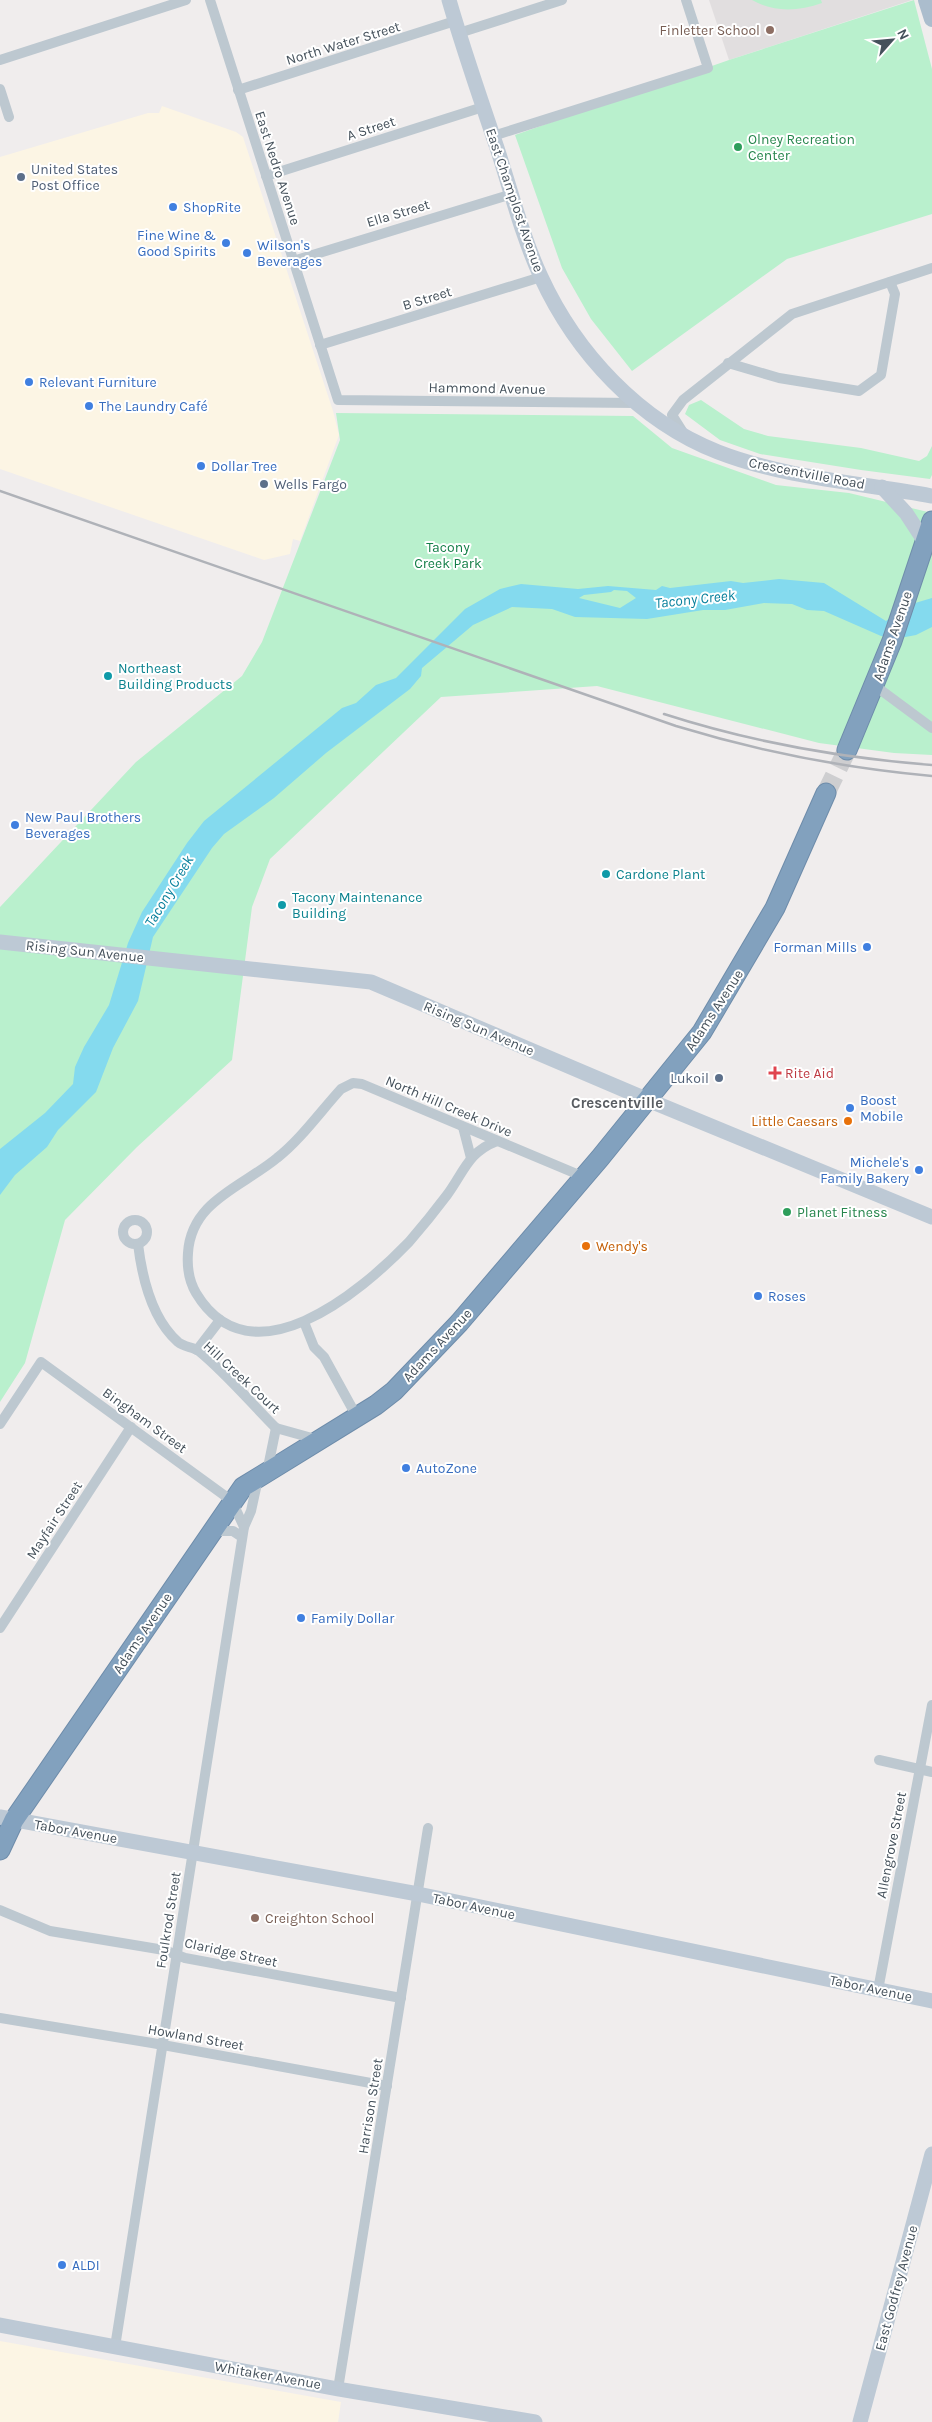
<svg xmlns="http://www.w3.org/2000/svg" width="932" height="2422" font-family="Karla,sans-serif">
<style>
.commercial{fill:#fcf5e4}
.education{fill:#e1dedf}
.green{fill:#b9f0cd}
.water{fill:#84daee;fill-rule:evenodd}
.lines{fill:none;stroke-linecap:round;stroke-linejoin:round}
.highway-tunnel{stroke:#ceced0;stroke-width:19;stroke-dasharray:19 9;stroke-linecap:butt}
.highway-casing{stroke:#6e8caa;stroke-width:21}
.street{stroke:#bdc8d0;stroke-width:10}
.secondary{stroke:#bdc9d5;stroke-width:15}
.primary{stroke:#abbdcd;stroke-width:16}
.highway{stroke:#82a1be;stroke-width:19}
.rail{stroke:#afb2b8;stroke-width:2.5}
.education-dot{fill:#8d6e63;stroke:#fff;stroke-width:2}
.leisure-dot{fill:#2e9e5b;stroke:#fff;stroke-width:2}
.service-dot{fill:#5c6f8a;stroke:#fff;stroke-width:2}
.shop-dot{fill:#3f7fe0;stroke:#fff;stroke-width:2}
.culture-dot{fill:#0f9aa8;stroke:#fff;stroke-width:2}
.health-dot{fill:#e0444e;stroke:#fff;stroke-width:2}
.food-dot{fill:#e8710a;stroke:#fff;stroke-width:2}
.labels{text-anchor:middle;stroke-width:4;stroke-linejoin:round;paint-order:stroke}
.education-label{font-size:14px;fill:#785e54;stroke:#fff;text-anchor:end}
.street-label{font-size:14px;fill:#45515b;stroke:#fff}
.leisure-label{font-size:14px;fill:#27864d;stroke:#fff;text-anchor:start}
.service-label{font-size:14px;fill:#4e5e75;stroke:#fff;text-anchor:start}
.shop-label{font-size:14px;fill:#366cbe;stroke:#fff;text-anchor:start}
.park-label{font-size:14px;fill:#137e47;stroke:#fff}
.culture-label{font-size:14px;fill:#0d838f;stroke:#fff;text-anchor:start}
.health-label{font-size:14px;fill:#be3a42;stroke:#fff;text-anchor:start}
.food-label{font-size:14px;fill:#c56008;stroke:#fff;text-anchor:end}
.water-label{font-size:15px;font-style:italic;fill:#09809c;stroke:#fff}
.neighbourhood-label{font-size:15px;font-weight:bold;fill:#595d62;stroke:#fff}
</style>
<rect width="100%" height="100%" fill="#f0eded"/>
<g class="commercial">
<path d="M162,106L236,132L243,137L333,411L339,435L300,541L293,539L290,554L264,560L0,469V157L148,113H159Z"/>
<path d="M0,2341L341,2402L338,2422H0Z"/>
</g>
<path class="education" d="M709,0H912L729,60Z"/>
<g class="green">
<path d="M752,0H821L822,3C799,11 774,13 752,0Z"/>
<path d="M914,0L932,69V214L787,259L632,371L591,319L562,268L515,135L729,60Z"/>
<path d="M701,400L744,429L768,436L861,448L919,461L927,456L932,446V475L930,479L861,470L760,454L720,440L685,414L689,405Z"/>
<path d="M336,413L633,416L672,448L776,485L849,493L932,513V755L894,753L819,743L597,686L441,697L270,859L252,907L232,1060L137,1147L65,1220L25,1363L0,1402V907L136,762L242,676L262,642L340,440Z"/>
</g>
<path class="water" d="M779,579L824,583L886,621L905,606L932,598V627L916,635L900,638L881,636L824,611L807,610L792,604L764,603L725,610H703L647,619L575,617L552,609L512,607L473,625L422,668L421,676L410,689L326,753L274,798L224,834L212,848L153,937L138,1001L113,1048L96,1092L58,1130L47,1147L15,1175L0,1195V1149L45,1113L73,1084L75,1067L84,1047L109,1005L128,943L142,912L187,843L204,821L342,708L356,703L376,685L396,678L465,609L500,589L521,584L578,589L608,586L656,590L662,586L670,588L731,581L743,583ZM614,590L627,591L636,598L620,608L579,598L584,595L611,592Z"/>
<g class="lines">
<path class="highway-tunnel" d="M826,793L847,750"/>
<g class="highway-casing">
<g id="highway">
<path d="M847,750L892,641L932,521"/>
<path d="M0,1850L14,1820L243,1487L376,1405L394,1391L459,1323L600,1158L702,1032L775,908L826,793"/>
</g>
</g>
<g class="street">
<path d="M210,0L338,400L636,403"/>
<path d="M459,33L562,0"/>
<path d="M0,60L186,0"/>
<path d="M0,89L9,117"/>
<path d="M238,90L455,21"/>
<path d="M493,136L708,68L686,0"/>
<path d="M266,176L483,107"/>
<path d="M293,261L512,194"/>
<path d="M320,345L541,277"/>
<path d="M728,363L779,378L859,391L881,375L895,294L890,282"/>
<path d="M684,434L672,415L683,400L792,314L932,268"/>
<path d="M874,685L932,728"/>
<path d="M463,1127L471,1158"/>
<path d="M497,1141C468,1152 464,1172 447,1195C435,1211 422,1227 409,1242C360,1293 251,1384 196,1293C189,1281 187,1266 188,1253C191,1201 242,1187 277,1158C301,1139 320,1112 341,1089L353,1083L362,1084L584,1177"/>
<circle cx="135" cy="1232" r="12"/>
<path d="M138,1244C142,1277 152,1319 178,1342C184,1347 193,1347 199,1351C226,1373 251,1403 276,1428"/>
<path d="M304,1322L314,1347L324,1357L357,1417"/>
<path d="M197,1350L220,1320"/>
<path d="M0,1424L41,1362L232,1501L244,1527L115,2347"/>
<path d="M267,1472L276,1428L319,1440"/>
<path d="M244,1527L251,1511L258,1479"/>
<path d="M213,1531H233L242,1537"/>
<path d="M0,1628L131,1427"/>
<path d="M879,1760L932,1772"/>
<path d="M0,1910L50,1931L164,1950L185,1958L401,1998"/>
<path d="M878,1990L932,1705"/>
<path d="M0,2018L152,2043L387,2086"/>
<path d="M338,2389L428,1828"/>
</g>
<g class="secondary">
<path d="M449,0C464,52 482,103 499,154C512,195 523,238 541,277C576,353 639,421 718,452C785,478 861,483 932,496"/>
<path d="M882,487L906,513L925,542"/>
<path d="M0,942L371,982L648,1100L932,1217"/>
<path d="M0,1817L418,1894L932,2001"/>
<path d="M0,2325L338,2389L535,2422"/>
<path d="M860,2422L932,2154"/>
</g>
<path class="primary" d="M926,0L932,19"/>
<use href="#highway" class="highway"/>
<g class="rail">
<path d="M0,491L676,726C761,752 844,768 932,776"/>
<path d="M664,714C751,742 841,758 932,765"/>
</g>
</g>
<g class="education-dot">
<circle cx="770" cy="30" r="5"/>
<circle cx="255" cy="1918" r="5"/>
</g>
<g class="leisure-dot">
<circle cx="738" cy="147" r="5"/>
<circle cx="787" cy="1212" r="5"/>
</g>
<g class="service-dot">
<circle cx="21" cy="177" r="5"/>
<circle cx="264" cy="484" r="5"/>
<circle cx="719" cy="1078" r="5"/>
</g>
<g class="shop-dot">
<circle cx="173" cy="207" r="5"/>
<circle cx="226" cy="243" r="5"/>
<circle cx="247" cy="253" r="5"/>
<circle cx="29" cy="382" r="5"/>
<circle cx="89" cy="406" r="5"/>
<circle cx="201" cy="466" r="5"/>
<circle cx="15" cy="825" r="5"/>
<circle cx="867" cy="947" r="5"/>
<circle cx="850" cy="1108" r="5"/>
<circle cx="919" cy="1170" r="5"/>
<circle cx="758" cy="1296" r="5"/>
<circle cx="406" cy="1468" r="5"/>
<circle cx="301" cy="1618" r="5"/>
<circle cx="62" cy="2265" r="5"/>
</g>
<g class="culture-dot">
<circle cx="108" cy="676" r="5"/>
<circle cx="606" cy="874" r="5"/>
<circle cx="282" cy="905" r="5"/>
</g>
<path class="health-dot" d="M772.5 1065.5h5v5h5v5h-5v5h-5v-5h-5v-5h5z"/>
<g class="food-dot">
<circle cx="848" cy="1121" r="5"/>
<circle cx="586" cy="1246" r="5"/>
</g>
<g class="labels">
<g class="education-label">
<text x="760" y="35">Finletter School</text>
<text x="265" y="1923" text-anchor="start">Creighton School</text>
</g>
<g class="street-label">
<text transform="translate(343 43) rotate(-17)" y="5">North Water Street</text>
<text transform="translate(371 128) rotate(-18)" y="5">A Street</text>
<text transform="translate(278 168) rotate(72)" y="5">East Nedro Avenue</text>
<text transform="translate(515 200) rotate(71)" y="5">East Champlost Avenue</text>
<text transform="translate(398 213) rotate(-17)" y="5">Ella Street</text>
<text transform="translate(427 298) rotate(-17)" y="5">B Street</text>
<text transform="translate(487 388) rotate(1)" y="5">Hammond Avenue</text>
<text transform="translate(807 473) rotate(11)" y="5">Crescentville Road</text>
<text transform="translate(892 636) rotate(-71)" y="5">Adams Avenue</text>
<text transform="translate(85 951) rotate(6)" y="5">Rising Sun Avenue</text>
<text transform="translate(714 1010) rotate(-57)" y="5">Adams Avenue</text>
<text transform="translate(479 1028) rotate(23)" y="5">Rising Sun Avenue</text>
<text transform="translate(449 1106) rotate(23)" y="5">North Hill Creek Drive</text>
<text transform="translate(437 1345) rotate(-47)" y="5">Adams Avenue</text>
<text transform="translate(242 1377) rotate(43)" y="5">Hill Creek Court</text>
<text transform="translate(145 1420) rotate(36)" y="5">Bingham Street</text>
<text transform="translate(54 1520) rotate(-57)" y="5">Mayfair Street</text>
<text transform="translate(142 1633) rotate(-56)" y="5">Adams Avenue</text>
<text transform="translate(76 1831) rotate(10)" y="5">Tabor Avenue</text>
<text transform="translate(891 1845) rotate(-79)" y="5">Allengrove Street</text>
<text transform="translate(474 1906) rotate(12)" y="5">Tabor Avenue</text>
<text transform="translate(168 1920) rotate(-81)" y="5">Foulkrod Street</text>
<text transform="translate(231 1952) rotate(12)" y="5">Claridge Street</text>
<text transform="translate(871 1988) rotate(12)" y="5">Tabor Avenue</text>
<text transform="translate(196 2037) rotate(10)" y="5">Howland Street</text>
<text transform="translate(370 2106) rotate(-81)" y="5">Harrison Street</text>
<text transform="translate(896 2288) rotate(-75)" y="5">East Godfrey Avenue</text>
<text transform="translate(268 2375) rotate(10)" y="5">Whitaker Avenue</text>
</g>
<g class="leisure-label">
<text x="748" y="144">Olney Recreation<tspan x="748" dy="16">Center</tspan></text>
<text x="797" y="1217">Planet Fitness</text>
</g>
<g class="service-label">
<text x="31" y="174">United States<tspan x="31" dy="16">Post Office</tspan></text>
<text x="274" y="489">Wells Fargo</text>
<text x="709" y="1083" text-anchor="end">Lukoil</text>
</g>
<g class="shop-label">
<text x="183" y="212">ShopRite</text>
<text x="216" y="240" text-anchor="end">Fine Wine &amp;<tspan x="216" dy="16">Good Spirits</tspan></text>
<text x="257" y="250">Wilson's<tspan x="257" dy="16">Beverages</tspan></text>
<text x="39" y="387">Relevant Furniture</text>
<text x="99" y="411">The Laundry Café</text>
<text x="211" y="471">Dollar Tree</text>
<text x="25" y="822">New Paul Brothers<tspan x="25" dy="16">Beverages</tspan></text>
<text x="857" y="952" text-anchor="end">Forman Mills</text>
<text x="860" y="1105">Boost<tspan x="860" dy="16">Mobile</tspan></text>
<text x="909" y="1167" text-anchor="end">Michele's<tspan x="909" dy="16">Family Bakery</tspan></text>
<text x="768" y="1301">Roses</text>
<text x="416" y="1473">AutoZone</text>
<text x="311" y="1623">Family Dollar</text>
<text x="72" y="2270">ALDI</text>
</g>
<g class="park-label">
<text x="448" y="552">Tacony<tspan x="448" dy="16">Creek Park</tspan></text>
</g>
<g class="culture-label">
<text x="118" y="673">Northeast<tspan x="118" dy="16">Building Products</tspan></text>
<text x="616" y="879">Cardone Plant</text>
<text x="292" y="902">Tacony Maintenance<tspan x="292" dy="16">Building</tspan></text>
</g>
<g class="health-label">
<text x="785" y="1078">Rite Aid</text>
</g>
<g class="food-label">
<text x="838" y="1126">Little Caesars</text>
<text x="596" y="1251" text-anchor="start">Wendy's</text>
</g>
<g class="water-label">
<text transform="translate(695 599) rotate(-6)" y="5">Tacony Creek</text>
<text transform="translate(169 891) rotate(-59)" y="5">Tacony Creek</text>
</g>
<g class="neighbourhood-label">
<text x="617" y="1108">Crescentville</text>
</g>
</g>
<g transform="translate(892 40) rotate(63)" stroke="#ffffff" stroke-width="4" paint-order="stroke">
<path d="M0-4L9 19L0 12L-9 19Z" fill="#45515b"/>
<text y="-8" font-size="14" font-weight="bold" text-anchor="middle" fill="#45515b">N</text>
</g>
</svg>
